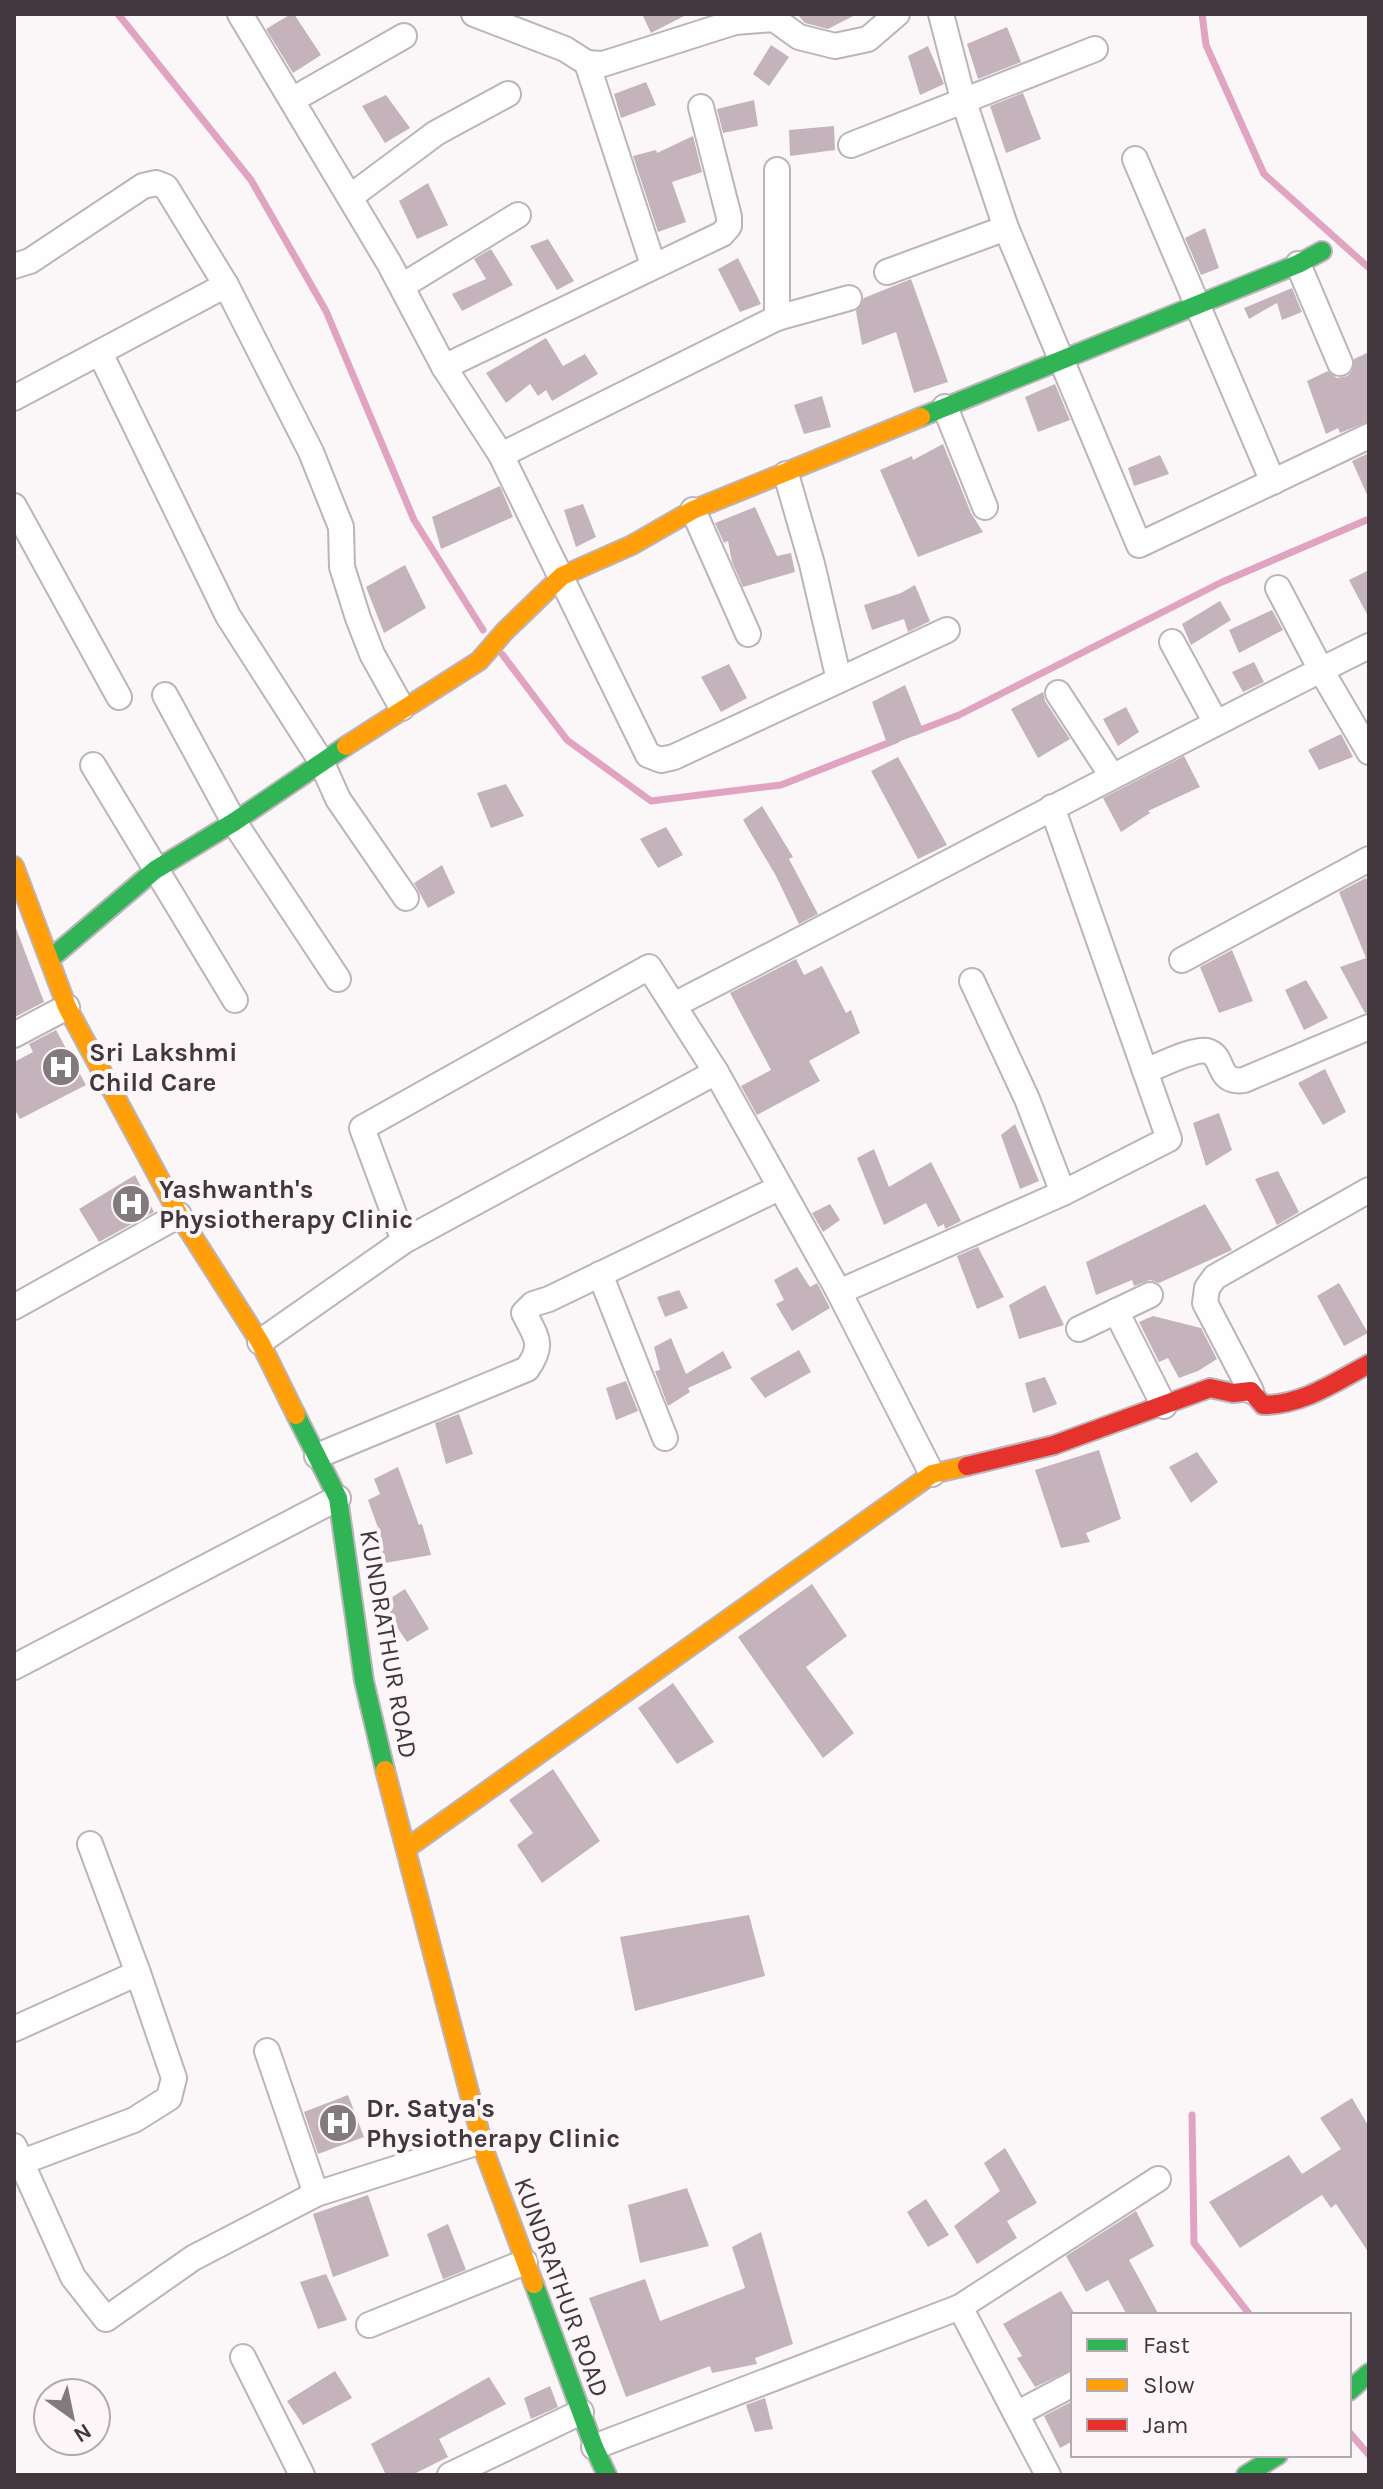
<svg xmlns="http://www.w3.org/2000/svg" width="1383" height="2489" font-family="Karla,sans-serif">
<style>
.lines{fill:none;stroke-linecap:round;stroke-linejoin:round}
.stream{stroke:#e0a3c2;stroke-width:7}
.building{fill:#c5b3bc}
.street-casing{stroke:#bcb4b8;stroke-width:28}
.fast-casing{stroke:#bcb4b8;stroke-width:22}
.slow-casing{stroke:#bcb4b8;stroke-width:22}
.jam-casing{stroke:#bcb4b8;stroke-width:22}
.street{stroke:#fefefe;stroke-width:24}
.fast{stroke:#30b455;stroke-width:18}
.slow{stroke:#ff9f0a;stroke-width:18}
.jam{stroke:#e5322d;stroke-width:18}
.labels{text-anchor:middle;stroke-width:8;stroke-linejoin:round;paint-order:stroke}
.poi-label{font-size:26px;font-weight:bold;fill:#42373c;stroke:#fcf6f9;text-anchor:start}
.street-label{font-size:26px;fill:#42373c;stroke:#fcf6f9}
</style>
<rect width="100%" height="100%" fill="#fbf7f9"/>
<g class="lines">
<g class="stream">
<path d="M118,14L251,180L326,311L414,520L483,630"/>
<path d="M1202,14L1206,45L1264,174L1369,268"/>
<path d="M502,654L567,740L651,801L781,785L896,740"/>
<path d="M915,732L959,715L1222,582L1369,519"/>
<path d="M1192,2115L1194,2243L1250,2315"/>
<path d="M1349,2432L1369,2455"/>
</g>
</g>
<g class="building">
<path d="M291,14H294L321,55L293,73L266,29Z"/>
<path d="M642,14H688L651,33Z"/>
<path d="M797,14H857L828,29L805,23Z"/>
<path d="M1007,27L1021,62L978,79L967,44Z"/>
<path d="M771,45L789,57L769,86L753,74Z"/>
<path d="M928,46L944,84L920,95L908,56Z"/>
<path d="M646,82L656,105L621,118L614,94Z"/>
<path d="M1023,93L1041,139L1006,153L990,106Z"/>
<path d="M386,95L410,128L385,143L362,106Z"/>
<path d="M754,100L758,126L723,133L717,109Z"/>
<path d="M834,126L835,150L790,156L789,130Z"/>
<path d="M693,136L702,172L672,182L686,222L658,232L633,156L656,150L657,153Z"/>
<path d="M428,183L448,225L417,239L399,201Z"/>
<path d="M1205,228L1219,268L1201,275L1185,238Z"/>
<path d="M548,239L574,281L557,290L530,246Z"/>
<path d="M491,249L513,285L462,311L452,294L486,279L474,259Z"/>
<path d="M738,258L761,304L740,312L718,269Z"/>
<path d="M911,279L948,382L914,393L896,332L862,345L856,311L864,298Z"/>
<path d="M1292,288L1302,312L1282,320L1277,303L1249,319L1244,308Z"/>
<path d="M546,338L563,366L585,354L598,374L552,401L546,390L538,396L530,384L506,403L486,373Z"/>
<path d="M1369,352V421L1340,433L1338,428L1326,434L1307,381L1328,371L1337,378L1347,376L1352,371L1354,359Z"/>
<path d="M1055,384L1070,420L1038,432L1025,397Z"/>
<path d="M822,396L831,427L804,434L794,405Z"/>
<path d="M943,444L971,513L983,532L918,557L880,470L912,456L913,460Z"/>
<path d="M1369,453V499L1352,461Z"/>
<path d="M1160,455L1169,474L1134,486L1128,468Z"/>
<path d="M500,486L513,517L441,549L432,517Z"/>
<path d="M583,504L596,537L576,547L564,510Z"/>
<path d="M755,507L777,556L791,553L795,572L743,587L732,562L728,541L724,543L715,523Z"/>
<path d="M405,565L426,608L384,633L366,587Z"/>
<path d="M1369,570V618L1349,580Z"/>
<path d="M915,585L930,621L908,632L904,619L872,630L864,605L901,593Z"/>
<path d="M1220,601L1231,620L1191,645L1182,624Z"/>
<path d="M1272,610L1283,630L1239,653L1229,630Z"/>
<path d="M1254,662L1264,682L1243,692L1232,672Z"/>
<path d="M729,664L747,698L721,712L701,677Z"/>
<path d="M905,685L924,732L888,746L872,702Z"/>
<path d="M1043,692L1045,701L1070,739L1038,758L1011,709Z"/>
<path d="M1126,707L1139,732L1118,746L1103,719Z"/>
<path d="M1341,734L1353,757L1319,770L1308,750Z"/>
<path d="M1184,756L1200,787L1148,811L1150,813L1121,832L1103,798Z"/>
<path d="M898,757L947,845L918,859L871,771Z"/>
<path d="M506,784L524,816L491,828L477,793Z"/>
<path d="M762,806L793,857L789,859L818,914L799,924L776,876L743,820Z"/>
<path d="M666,827L683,855L658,868L640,839Z"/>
<path d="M442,865L455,893L428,908L414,883Z"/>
<path d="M1366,878L1369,885V1012L1365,1013L1340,967L1366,958L1339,892Z"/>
<path d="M14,923L44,1002L15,1017L14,1015Z"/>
<path d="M1232,950L1253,1001L1219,1013L1200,967Z"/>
<path d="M796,959L804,975L822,966L846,1013L851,1010L860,1033L809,1061L820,1081L757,1115L741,1086L771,1070L730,993Z"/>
<path d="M1306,980L1328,1018L1304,1030L1285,990Z"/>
<path d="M56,1030L86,1085L20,1119L14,1108V1062L33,1052L29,1044Z"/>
<path d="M1325,1069L1346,1112L1323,1125L1298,1083Z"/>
<path d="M1219,1113L1232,1150L1206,1166L1193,1123Z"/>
<path d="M1015,1124L1039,1181L1020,1189L1001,1135Z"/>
<path d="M874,1149L889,1187L931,1162L961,1221L945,1229L944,1224L938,1227L926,1203L884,1225L857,1158Z"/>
<path d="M1278,1171L1299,1212L1277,1225L1255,1179Z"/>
<path d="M135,1175L154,1212L99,1242L79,1209Z"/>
<path d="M830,1204L840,1220L823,1232L812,1213Z"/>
<path d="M1205,1204L1232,1250L1159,1283L1150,1280L1134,1286L1132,1280L1096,1295L1086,1262Z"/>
<path d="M978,1247L1004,1297L977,1309L957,1256Z"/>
<path d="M797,1267L810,1287L817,1283L830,1308L792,1331L776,1304L784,1300L774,1280Z"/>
<path d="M1339,1283L1368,1333L1344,1346L1317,1296Z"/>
<path d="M1045,1285L1064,1325L1019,1339L1009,1305Z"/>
<path d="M679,1290L688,1308L665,1317L657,1297Z"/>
<path d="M1153,1316L1201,1328L1217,1359L1198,1371L1179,1378L1168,1358L1159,1362L1139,1322Z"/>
<path d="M671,1338L686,1374L723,1351L732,1368L688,1388L690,1392L668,1406L655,1371L660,1370L654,1347Z"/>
<path d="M799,1350L811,1372L765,1398L750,1378Z"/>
<path d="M1045,1377L1057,1404L1033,1413L1025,1383Z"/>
<path d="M626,1381L638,1411L616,1420L606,1388Z"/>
<path d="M459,1414L473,1454L446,1464L435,1423Z"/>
<path d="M1099,1450L1121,1519L1086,1533L1090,1542L1061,1548L1035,1470Z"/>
<path d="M1197,1452L1218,1482L1191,1503L1169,1467Z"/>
<path d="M398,1467L419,1525L422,1524L431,1555L385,1563L379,1541L382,1539L368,1500L380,1494L374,1479Z"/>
<path d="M812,1584L847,1636L806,1667L854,1733L823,1758L738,1637Z"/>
<path d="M405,1589L429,1629L407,1642L381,1604Z"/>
<path d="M673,1683L714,1742L677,1764L638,1708Z"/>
<path d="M553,1769L600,1841L542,1883L517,1845L533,1833L509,1800Z"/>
<path d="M749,1915L765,1976L635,2011L620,1937Z"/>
<path d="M348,2095L364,2137L318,2154L304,2112Z"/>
<path d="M1352,2098L1369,2127V2253L1336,2204L1331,2208L1322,2195L1240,2248L1209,2202L1289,2155L1302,2174L1341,2149L1320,2118Z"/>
<path d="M1005,2148L1037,2203L1007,2221L1017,2238L977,2264L954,2226L1000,2191L984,2163Z"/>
<path d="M687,2188L709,2246L640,2263L628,2205Z"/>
<path d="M368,2195L389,2256L333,2277L313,2214Z"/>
<path d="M926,2199L949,2235L928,2247L907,2212Z"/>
<path d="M1136,2211L1154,2246L1129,2260L1159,2315H1127L1108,2280L1086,2292L1066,2256Z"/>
<path d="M448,2224L466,2270L443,2279L427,2234Z"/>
<path d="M761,2232L793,2344L755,2358L757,2364L712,2373L710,2366L626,2397L589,2298L645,2279L660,2321L745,2288L732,2247Z"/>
<path d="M326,2274L347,2320L318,2329L300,2282Z"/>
<path d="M1061,2291L1073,2311V2369L1035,2387L1017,2358L1022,2356L1003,2324Z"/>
<path d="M335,2371L352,2398L303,2425L287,2401Z"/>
<path d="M489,2377L506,2404L439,2439L448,2457L412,2475H386L371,2444Z"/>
<path d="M550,2386L558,2407L531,2419L524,2398Z"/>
<path d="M765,2398L773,2429L755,2432L746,2405Z"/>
<path d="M1073,2401V2441L1060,2448L1044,2416Z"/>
</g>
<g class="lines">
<g class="street-casing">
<g id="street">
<path d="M240,14L389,263L444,367L501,455L648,755L661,760L674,757L947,630"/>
<path d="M474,14L565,49L587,63L603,64L735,22L774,19L799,37L835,46L868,39L897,14"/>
<path d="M941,14L963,99L1006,228L1139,545L1369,436"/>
<path d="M587,63L653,265"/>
<path d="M292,100L404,36"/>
<path d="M851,145L1095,49"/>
<path d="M1135,159L1273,482"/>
<path d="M777,170V318"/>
<path d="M350,197L436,133L508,94"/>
<path d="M1298,264L1340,363"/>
<path d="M14,266L30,261L143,186L156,183L166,187L226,285L311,452L341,527L342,567L358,618L372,654L402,708"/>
<path d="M887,272L1006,228"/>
<path d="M402,286L518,215"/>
<path d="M100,353L228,616L321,761L338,799L406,898"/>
<path d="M444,367L722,234L729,226V217L701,107"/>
<path d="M14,398L226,285"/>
<path d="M945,407L985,507"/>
<path d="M501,455L777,318L849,298"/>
<path d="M786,474L812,564L839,680"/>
<path d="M14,506L119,697"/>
<path d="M693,510L748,634"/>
<path d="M1278,588L1321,670L1369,752"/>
<path d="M1172,642L1216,723"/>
<path d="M1058,693L1112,776"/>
<path d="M165,695L234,822L338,979"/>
<path d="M93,765L235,1000"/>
<path d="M1182,960L1369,859"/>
<path d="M972,981L1027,1099L1063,1193"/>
<path d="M674,1005C907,886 1135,762 1369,646"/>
<path d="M14,1035L67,1007"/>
<path d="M1145,1071C1159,1066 1194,1048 1207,1051C1226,1056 1215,1084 1244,1080L1369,1027"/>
<path d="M404,1241L362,1128L649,967L716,1072L839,1292L932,1474"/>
<path d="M600,1274L665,1438"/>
<path d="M839,1292L1063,1193L1169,1139L1052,807"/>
<path d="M14,1307L179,1215"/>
<path d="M1116,1311L1164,1406"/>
<path d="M1079,1329L1150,1295"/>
<path d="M260,1342L404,1241L716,1072"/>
<path d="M1251,1391L1205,1303L1207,1288L1215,1277L1369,1190"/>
<path d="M317,1456L527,1369C545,1344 536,1337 524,1313L533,1304L549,1299L779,1188"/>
<path d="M14,1667L338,1498"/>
<path d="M90,1844L138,1973"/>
<path d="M14,2029L138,1973L174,2078L169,2098L134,2120L14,2165"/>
<path d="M267,2051L316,2194"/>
<path d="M14,2146L73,2277L106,2319L193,2258L316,2194L482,2141"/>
<path d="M960,2307L1048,2475"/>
<path d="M369,2325L525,2262"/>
<path d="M243,2357L302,2475"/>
<path d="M1016,2414L1073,2384"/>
<path d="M594,2447L960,2307L1158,2179"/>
<path d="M450,2475L581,2412"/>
</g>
</g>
<g class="fast-casing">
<g id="fast">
<path d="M921,417L1298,264L1322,251"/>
<path d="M50,959L155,870L234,822L346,746"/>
<path d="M296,1415L338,1498L364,1681L385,1770"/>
<path d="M534,2284L594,2447L607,2475"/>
<path d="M1349,2391L1369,2373"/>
<path d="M1246,2475L1278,2455"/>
</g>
</g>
<g class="slow-casing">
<g id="slow">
<path d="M346,746L479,661L505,631L562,576L632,545L693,510L921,417"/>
<path d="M14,866L67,1007L179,1215L260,1342L296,1415"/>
<path d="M385,1770L485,2153L534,2284"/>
<path d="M407,1848L932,1474L967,1466"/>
</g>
</g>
<g class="jam-casing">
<path id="jam" d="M967,1466L1054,1445L1210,1388L1233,1393L1251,1391L1263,1405C1303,1405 1335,1382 1369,1364"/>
</g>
<use href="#street" class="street"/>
<use href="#fast" class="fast"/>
<use href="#slow" class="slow"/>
<use href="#jam" class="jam"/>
</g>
<defs>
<g id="hospital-disc" transform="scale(2)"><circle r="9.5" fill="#837a7e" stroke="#fcf6f9"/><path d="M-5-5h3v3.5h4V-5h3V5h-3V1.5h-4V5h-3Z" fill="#fff"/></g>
</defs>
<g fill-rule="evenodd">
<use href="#hospital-disc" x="61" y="1067"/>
<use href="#hospital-disc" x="131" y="1204"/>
<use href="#hospital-disc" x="338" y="2123"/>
</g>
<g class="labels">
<g class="poi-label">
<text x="89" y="1061">Sri Lakshmi<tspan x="89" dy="30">Child Care</tspan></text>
<text x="159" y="1198">Yashwanth's<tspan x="159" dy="30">Physiotherapy Clinic</tspan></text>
<text x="366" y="2117">Dr. Satya's<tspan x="366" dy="30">Physiotherapy Clinic</tspan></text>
</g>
<g class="street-label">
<text transform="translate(389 1644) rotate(80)" y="9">KUNDRATHUR ROAD</text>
<text transform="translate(562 2287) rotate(70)" y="9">KUNDRATHUR ROAD</text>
</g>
</g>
<rect width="1383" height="2489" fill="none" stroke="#42373c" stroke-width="32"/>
<rect x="1071" y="2313" width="280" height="144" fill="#fcf6f9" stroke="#b2aaad" stroke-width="2"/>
<rect x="1087" y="2339" width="40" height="12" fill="#30b455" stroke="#b2aaad" stroke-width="2"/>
<text x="1143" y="2353" font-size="24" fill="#42373c">Fast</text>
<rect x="1087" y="2379" width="40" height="12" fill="#ff9f0a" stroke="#b2aaad" stroke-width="2"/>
<text x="1143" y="2393" font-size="24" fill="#42373c">Slow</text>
<rect x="1087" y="2419" width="40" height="12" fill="#e5322d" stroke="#b2aaad" stroke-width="2"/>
<text x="1143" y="2433" font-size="24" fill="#42373c">Jam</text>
<g transform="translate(72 2417) rotate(147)"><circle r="38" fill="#fcf6f9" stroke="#b2aaad" stroke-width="2"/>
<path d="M0-6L14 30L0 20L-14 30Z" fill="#837a7e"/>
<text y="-12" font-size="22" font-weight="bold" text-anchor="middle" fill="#42373c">N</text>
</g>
</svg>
